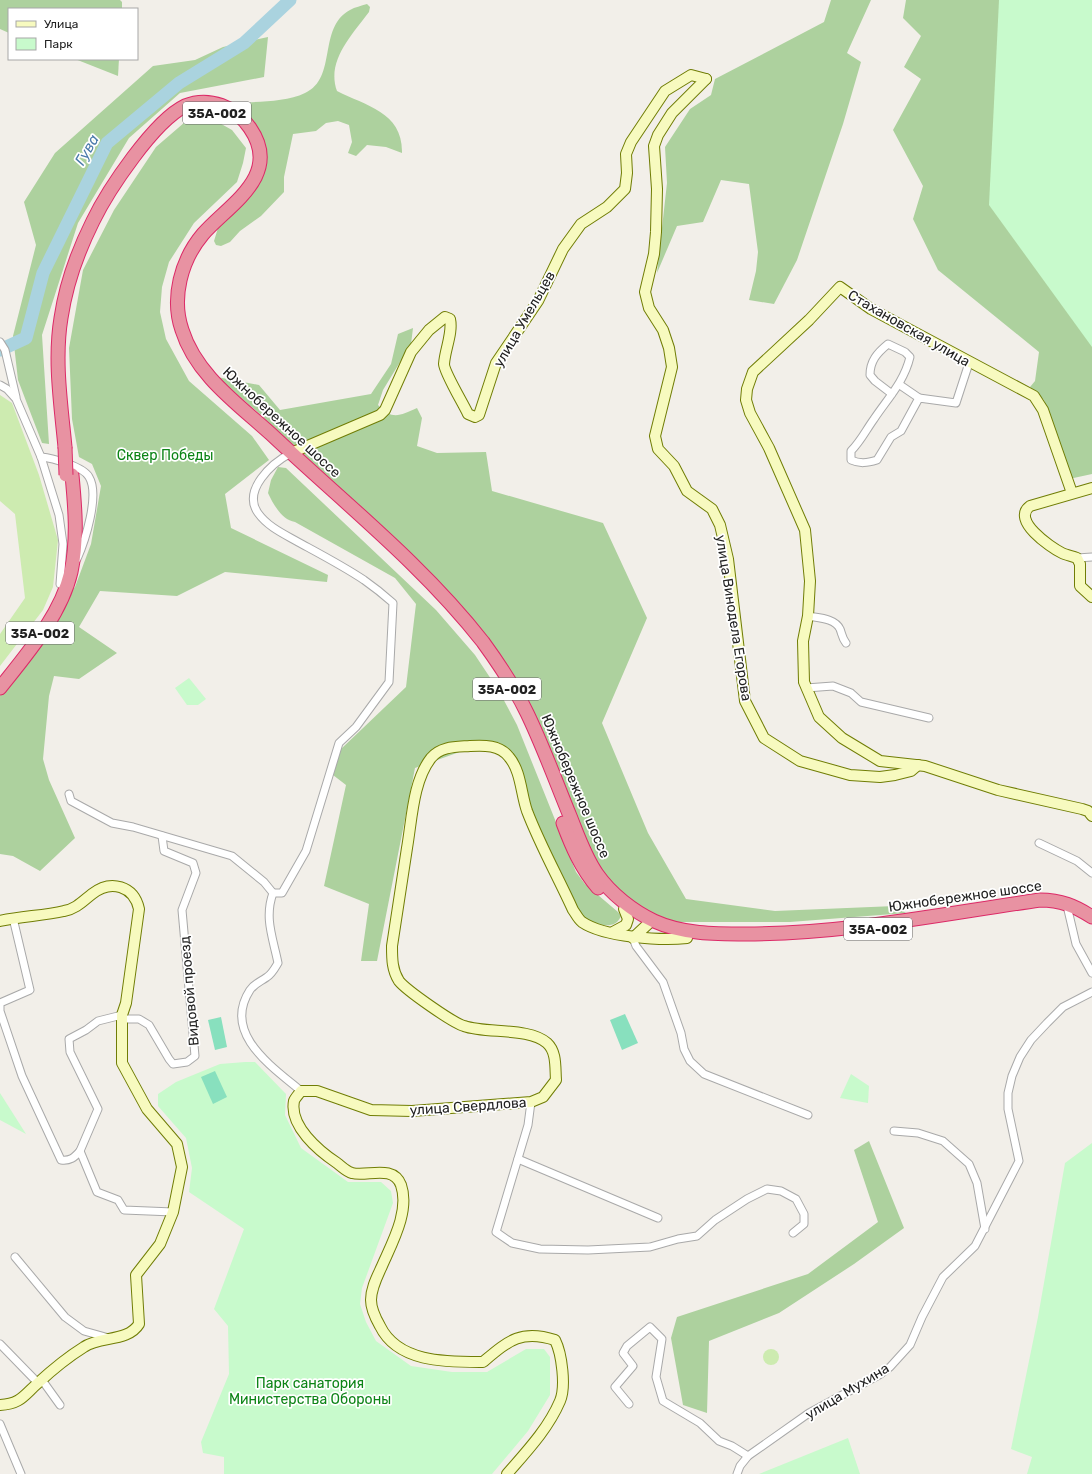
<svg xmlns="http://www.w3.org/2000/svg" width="1092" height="1474" font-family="Rubik,sans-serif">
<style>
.grass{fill:#cdebb0}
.forest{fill:#add19e}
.park{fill:#c8facc}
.pitch{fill:#88e0be}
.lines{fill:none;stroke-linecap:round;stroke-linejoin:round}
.river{stroke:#aad3df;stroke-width:13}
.street-casing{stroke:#a9a9a9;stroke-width:9}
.secondary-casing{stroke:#707d05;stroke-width:12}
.highway-casing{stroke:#dc2a67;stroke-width:15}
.street{stroke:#fff;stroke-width:7}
.secondary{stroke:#f7fabf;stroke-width:10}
.highway{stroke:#e892a2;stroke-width:13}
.highway-bridge-casing{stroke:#dc2a67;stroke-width:15;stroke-linecap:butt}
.highway-bridge{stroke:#e892a2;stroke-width:13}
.labels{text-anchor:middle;stroke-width:3.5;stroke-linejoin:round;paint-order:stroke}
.shield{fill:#fff;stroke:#646464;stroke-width:1}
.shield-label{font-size:13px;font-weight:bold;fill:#222}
.street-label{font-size:14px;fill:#222;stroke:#fff}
.park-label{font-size:14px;fill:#0c8416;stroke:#fff}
.water-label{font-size:15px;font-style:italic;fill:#4a7aab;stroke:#fff}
</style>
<rect width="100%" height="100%" fill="#f2efe9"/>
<g class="grass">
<path d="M0,395L12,403L39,475L58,540L53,587L43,610L0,666V634L25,598L15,514L0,501Z"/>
<circle cx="771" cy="1357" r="8"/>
</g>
<g class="forest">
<path d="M0,0H120L122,2V9H9V33L0,29Z"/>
<path d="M831,0H871L847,53L861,62L843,124L797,260L774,304L749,300L756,271L758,252L749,184L721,180L703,222L677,226L657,273L667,183L665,147L690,109L711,95L715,79L824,22Z"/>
<path d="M906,0H1092V474L1069,479L1044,400L1030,387L1035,381L1039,352L938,270L913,219L923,186L893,130L921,79L904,67L921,36L903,18Z"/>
<path d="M367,4L370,7L369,12C352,35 326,61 337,91C366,106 403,112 402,153L386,147L367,145L356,156L348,153L352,142L349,125L338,121L326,123L316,131L293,134L284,177V192L261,216L240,231L230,242L221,246L216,245L214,241L218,228L247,198L256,178L251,119L241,108L242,103C262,101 287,102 305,93C338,78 317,28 350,10C355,7 361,6 367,4Z"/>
<path d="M268,37L264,77L180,93L129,138L78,223L42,335L49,444L42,443L18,380L13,336L36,245L24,202L55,153L153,66L195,60L223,47Z"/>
<path d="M75,59H119L118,76Z"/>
<path d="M207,116L232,130L246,148L243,163L237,182L194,223L169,262L162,287L160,312L166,339L189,381L252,436L269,460L225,494L231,528L328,575L327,582L225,572L177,596L100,591L79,627L117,653L79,679L54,676L49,696L43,759L49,780L75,838L40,871L13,856L0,854V696L52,616L75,587L91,544L101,486L92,464L79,457L72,419L69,348L83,270L114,210L156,147L185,122Z"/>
<path d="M413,328L411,344L383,390L378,405C393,421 400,415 417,408L422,418L417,446L437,453L486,452L492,491L603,523L647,618L602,723L648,833L686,899L775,911L895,906L906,913L790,922H666L632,902L604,878L582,840L537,725L450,595L261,415L217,377L259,385L280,410L371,394L391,364L398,334Z"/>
<path d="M278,467L286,468L436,610L475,655L499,691L517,725L576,872L585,884L618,912L621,916C615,932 593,924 582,917L532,815L509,751L500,743L490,741L415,768L377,961H361L369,904L324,886L346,785L333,775L341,749L406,687L416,604L395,578L295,522C282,520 273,504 268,493L271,480Z"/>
<path d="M869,1141L904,1228L854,1264L779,1313L709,1341L707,1413L683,1405L671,1338L677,1317L808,1274L878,1222L854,1150Z"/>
</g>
<g class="park">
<path d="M999,0H1092V347L989,205Z"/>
<path d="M189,678L206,699L198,705H187L175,688Z"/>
<path d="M245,1062H255L286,1094L285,1115L301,1148L348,1182H381L391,1191L393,1203L362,1288L360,1304L366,1322L376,1341L411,1366L452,1372H487L526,1349H544L550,1357V1395L528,1431L492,1474H224V1457L203,1453L201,1442L229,1374L228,1326L214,1309L244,1229L189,1192L192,1168L186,1138L158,1106V1094L176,1082L220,1064Z"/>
<path d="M851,1074L869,1086L868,1103L840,1098Z"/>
<path d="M0,1093L26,1134L0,1120Z"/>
<path d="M1092,1143V1474H1027L1032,1457L1011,1449L1038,1317L1065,1163Z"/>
<path d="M848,1438L860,1474H759Z"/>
</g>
<g class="pitch">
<path d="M625,1014L638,1043L622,1050L610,1020Z"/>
<path d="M221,1017L227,1047L215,1050L208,1020Z"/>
<path d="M215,1071L227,1097L213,1104L201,1077Z"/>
</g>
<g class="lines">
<path class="river" d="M0,350L26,338L43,273L107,143L179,83L244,43L290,0"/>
<g class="street-casing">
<g id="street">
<path d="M0,342L5,350L16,397"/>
<path d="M0,385L7,389L16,399L41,457L59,515L63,544L60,584"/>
<path d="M900,385L919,398"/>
<path d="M892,394L875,381L870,375C870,361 877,353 888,344L905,352L910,357C904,382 888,398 874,419C866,430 861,441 851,451V460C860,464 867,463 877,460L891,437L901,431L919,398L956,403L969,363"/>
<path d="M41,457C53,458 84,467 89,477C100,495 85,541 77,559"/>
<path d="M1077,558L1092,557"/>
<path d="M808,616C818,618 835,618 840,629C842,634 842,638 846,643"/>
<path d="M806,688L833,686L851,693L861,702L929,718"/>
<path d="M69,794L71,801L112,823L133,827L232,856L264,882L273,893C264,918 273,938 278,963C275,968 272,974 267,977C260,982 255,983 250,990C222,1033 271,1066 301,1091"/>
<path d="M1039,843L1077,861L1092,873"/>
<path d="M273,893H282L306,851L339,743L356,727L389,682L393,603C384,595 374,587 364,580C343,566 320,554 298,542C284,534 268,527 258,513C242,490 272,463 291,453"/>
<path d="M1068,910L1076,944L1092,973"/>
<path d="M13,918L30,990L0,1003V1011L22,1076L61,1160C70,1161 74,1158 80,1151L97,1192L118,1200L124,1210L173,1212"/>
<path d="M633,938L636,946L663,982L681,1033L684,1049L690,1061L704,1074L808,1115"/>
<path d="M122,1019H139L149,1025L169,1059L173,1064L187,1062L195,1056L182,910L196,873L193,863L164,851L162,836"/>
<path d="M531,1102L528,1125L496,1232L512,1243L540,1249L588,1250L650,1247L678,1239L697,1236L715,1220L747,1199L767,1189L781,1191L796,1199L804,1214V1224L793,1233"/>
<path d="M894,1131L918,1133L943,1141L969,1164L977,1183L985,1229"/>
<path d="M80,1151L98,1109L70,1052L69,1039L86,1030L98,1021L122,1015"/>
<path d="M518,1159L658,1218"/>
<path d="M15,1257L65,1317L84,1331L109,1338"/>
<path d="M0,1344L38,1383"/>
<path d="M42,1380L60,1405"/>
<path d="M629,1404L615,1387L633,1366L623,1353L627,1346L650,1327L662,1339L656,1377L663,1401L700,1423L719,1441L732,1446L748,1456"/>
<path d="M0,1424L21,1474"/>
<path d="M737,1474L740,1466L748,1456L809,1413L879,1375L890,1367L910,1345L922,1317L943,1277L975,1246L1019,1161L1008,1109V1093L1012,1076L1020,1057L1031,1040L1047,1023L1063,1007L1092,992"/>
</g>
</g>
<g class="secondary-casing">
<g id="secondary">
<path d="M706,79L672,113L658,135L654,146L657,189L656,232L654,254L645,292L649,308L663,330L669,348L672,367L655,436L658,449L674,466L687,491L712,509L720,525L728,559L745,701L764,738L800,761L850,775L880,777L895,775L911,771L918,765"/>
<path d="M291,453L380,415L385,410L411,352L429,330L445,317L450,319C453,333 445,349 444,364C444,372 464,405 468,414L475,417L479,415L496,363L538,301L563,249L581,224L607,207L625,189L627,173L626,154L631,142L665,91L691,75L706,79"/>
<path d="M1092,488L1030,506C1011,520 1050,547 1062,553C1066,555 1072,556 1077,558L1080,564V586L1092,597"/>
<path d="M1072,493L1043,410L1034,396L914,332L871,309L840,287L809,320L753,372L747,389L746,400L750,413L769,448L805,530L810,581L808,616L803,641L804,682L819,717L842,738L880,761L925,766L998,790L1082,809L1088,811L1092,816"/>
<path d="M0,921C21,916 43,916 64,911C76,909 83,901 92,894C111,879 134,886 139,909L126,1003L122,1015V1063L147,1109L177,1144L182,1167L173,1212L160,1244L136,1275L139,1324C128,1342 100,1336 84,1347C68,1357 52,1370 38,1383C24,1395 21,1404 0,1405"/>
<path d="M613,932L626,925L628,919L624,909"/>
<path d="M633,938L648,924"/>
<path d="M507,1474C527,1451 548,1429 560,1401C566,1387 562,1354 555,1340C521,1329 508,1341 483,1362C447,1362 398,1363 380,1326C376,1319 371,1308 371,1300C371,1288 377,1277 382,1266C392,1243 410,1211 401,1185C393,1164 367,1177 352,1173C347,1172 341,1166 337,1163C319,1151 289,1126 294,1101C295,1098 299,1094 301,1091H317L371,1110L412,1111L531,1102L543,1097L556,1080C555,1068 557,1052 547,1043C529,1027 486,1034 464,1026C453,1023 406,990 399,981C392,970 392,959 392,946C397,913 402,880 407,848C412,819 413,781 431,758C441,746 457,747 470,746C484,745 500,745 509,757C521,771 521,794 527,811C540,845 558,877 573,910C576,914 578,919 582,922C604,937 661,941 687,938"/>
</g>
</g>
<g class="highway-casing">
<g id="highway">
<path d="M65,447C61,405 54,360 61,318C66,284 78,251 93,221C108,190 154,121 185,106C209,96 236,107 250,128C283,176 228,205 203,234C181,260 171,298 182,330C196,375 238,404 271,434C343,502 422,564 483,642C499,664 515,688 527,713C543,746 556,782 570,816C578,836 585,857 597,874C611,894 633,911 654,921C682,934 715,934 746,934C845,934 942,914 1040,900C1061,900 1075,906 1092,917"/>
<path d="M0,688C27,654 61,615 71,572C78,539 75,507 72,475"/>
<path d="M563,823C572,847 581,868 598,888"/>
</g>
</g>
<use href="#street" class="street"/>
<use href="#secondary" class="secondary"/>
<use href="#highway" class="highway"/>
<g class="highway-bridge-casing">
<path id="highway-bridge" d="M65,447L66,475"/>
</g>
<use href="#highway-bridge" class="highway-bridge"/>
</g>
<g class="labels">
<g class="shield">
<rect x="183" y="102" width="68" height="22" rx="3"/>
<rect x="6" y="622" width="68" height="22" rx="3"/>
<rect x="473" y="678" width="68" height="22" rx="3"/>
<rect x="844" y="918" width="68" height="22" rx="3"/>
</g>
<g class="shield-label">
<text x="217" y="118">35А-002</text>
<text x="40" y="638">35А-002</text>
<text x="507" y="694">35А-002</text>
<text x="878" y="934">35А-002</text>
</g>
<g class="street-label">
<text transform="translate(524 319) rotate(-60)" y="5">улица Умельцев</text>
<text transform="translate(909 328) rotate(30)" y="5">Стахановская улица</text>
<text transform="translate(282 422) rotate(43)" y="5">Южнобережное шоссе</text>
<text transform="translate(734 618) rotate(81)" y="5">улица Винодела Егорова</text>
<text transform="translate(576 786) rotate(67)" y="5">Южнобережное шоссе</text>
<text transform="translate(965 896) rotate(-8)" y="5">Южнобережное шоссе</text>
<text transform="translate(189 991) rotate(-95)" y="5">Видовой проезд</text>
<text transform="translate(468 1106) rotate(-4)" y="5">улица Свердлова</text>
<text transform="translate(847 1391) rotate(-31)" y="5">улица Мухина</text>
</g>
<g class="park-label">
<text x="165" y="460">Сквер Победы</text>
<text x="310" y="1388">Парк санатория<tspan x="310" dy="16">Министерства Обороны</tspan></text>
</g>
<g class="water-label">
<text transform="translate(87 150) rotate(-60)" y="5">Гува</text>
</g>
</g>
<rect x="8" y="8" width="130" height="52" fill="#ffffff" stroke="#a7a7a7"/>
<rect x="16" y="21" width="20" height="6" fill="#f7fabf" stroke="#a7a7a7"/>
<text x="44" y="28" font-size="12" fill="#222222">Улица</text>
<rect x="16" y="38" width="20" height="12" fill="#c8facc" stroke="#a7a7a7"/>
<text x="44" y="48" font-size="12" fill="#222222">Парк</text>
</svg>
